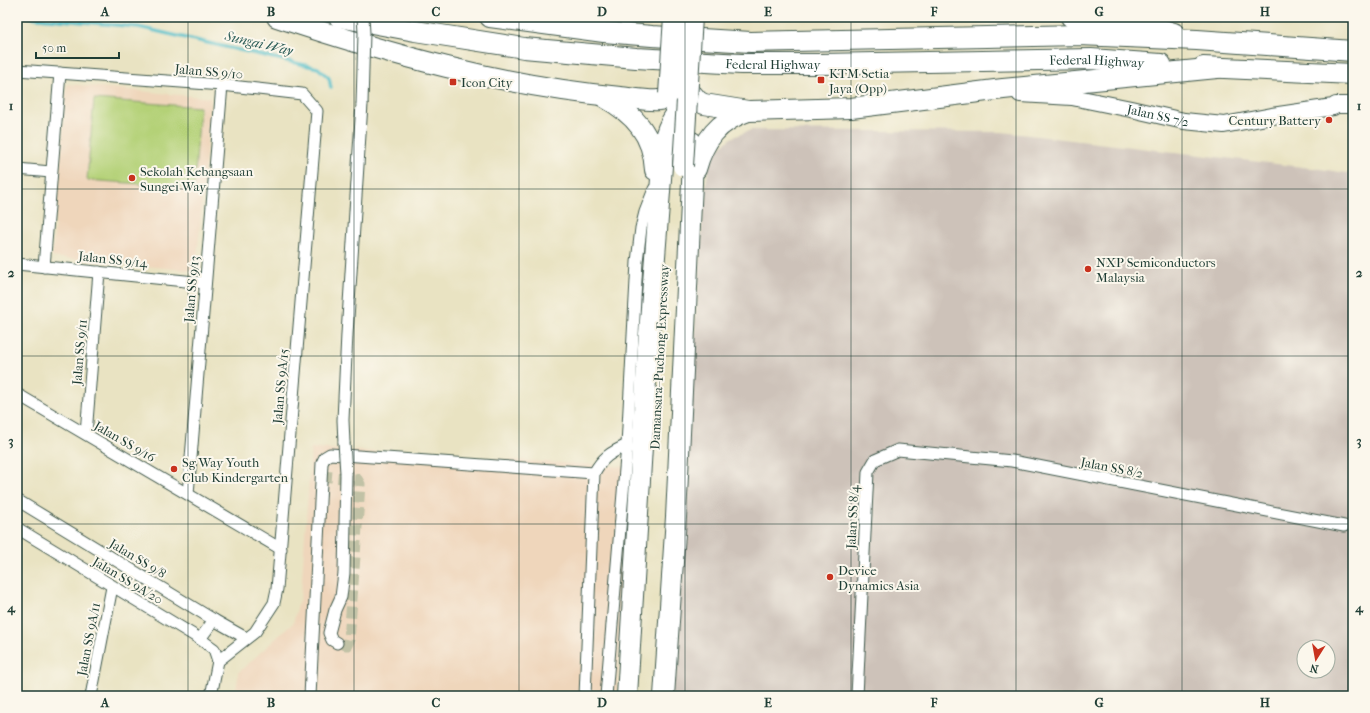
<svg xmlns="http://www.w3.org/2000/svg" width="1370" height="713" font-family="'IM FELL French Canon',serif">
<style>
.built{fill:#efd6bb}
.industrial{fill:#cdc2b9;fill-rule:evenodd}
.green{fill:#b4d177;stroke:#6a8756}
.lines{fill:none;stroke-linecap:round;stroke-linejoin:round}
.stream{stroke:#4ebcc6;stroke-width:3.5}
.street-tunnel{stroke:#c1c2a6;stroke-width:11;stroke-dasharray:11 5.5;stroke-linecap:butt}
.street-casing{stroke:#3d5649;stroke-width:13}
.secondary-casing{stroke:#3d5649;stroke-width:18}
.highway-casing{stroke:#3d5649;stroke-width:22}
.street{stroke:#fff;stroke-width:11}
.secondary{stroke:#fff;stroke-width:16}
.highway{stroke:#fff;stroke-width:20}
.street-bridge-casing{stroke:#3d5649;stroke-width:13;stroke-linecap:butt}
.highway-bridge-casing{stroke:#3d5649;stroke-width:22;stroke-linecap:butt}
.street-bridge{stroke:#fff;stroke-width:11}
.highway-bridge{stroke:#fff;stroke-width:20}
.grid{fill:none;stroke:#1f3d34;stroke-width:1;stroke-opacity:0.55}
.poi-dot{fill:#c8321e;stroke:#fbf7ec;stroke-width:1.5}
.labels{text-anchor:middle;stroke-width:4;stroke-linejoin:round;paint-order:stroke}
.street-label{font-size:13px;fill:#1f3d34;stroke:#fbf7ec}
.poi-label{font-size:13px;fill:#1f3d34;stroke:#fbf7ec;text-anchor:start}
.water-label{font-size:14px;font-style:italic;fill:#2b5d58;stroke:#fbf7ec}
.neatline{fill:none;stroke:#1f3d34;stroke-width:1.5}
.grid-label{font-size:13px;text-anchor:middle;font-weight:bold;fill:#1f3d34}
</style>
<rect width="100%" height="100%" fill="#fbf7ec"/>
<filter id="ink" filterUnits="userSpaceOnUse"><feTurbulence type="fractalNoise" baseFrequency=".025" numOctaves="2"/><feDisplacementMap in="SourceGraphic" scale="8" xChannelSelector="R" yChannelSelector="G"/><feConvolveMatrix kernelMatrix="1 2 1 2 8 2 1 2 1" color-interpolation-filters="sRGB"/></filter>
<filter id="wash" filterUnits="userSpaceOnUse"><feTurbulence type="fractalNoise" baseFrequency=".012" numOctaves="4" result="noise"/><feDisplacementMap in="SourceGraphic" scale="16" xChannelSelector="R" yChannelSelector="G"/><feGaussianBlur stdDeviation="0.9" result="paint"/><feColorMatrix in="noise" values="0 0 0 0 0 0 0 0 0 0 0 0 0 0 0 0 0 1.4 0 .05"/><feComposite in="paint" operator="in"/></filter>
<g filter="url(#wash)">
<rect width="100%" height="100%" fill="#e9e3c2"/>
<g class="built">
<path d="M67,84L211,98L196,271L52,257Z"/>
<path d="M311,448L629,467L617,696H235L239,672L293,623L301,594Z"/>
</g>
<path class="industrial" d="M751,130L1002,132L1320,169L1353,174V696H670L704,199L709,164L717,150L731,138ZM1304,647H1328V671H1304Z"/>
<path class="green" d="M94,99L200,107L194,188L87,180Z"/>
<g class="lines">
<path class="stream" d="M28,17L138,27L318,68L329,78L331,88"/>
</g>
</g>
<g filter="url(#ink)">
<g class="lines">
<path class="street-tunnel" d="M321,476L355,479H357L360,484L349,641L347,645L337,643"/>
<g class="street-casing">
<g id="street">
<path d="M17,70L222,85L302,94L317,111L277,589L274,603L255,632L218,661"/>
<path d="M17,169L51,172"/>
<path d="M17,264L205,283"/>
<path d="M44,267L60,73"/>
<path d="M17,394L281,549"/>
<path d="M86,434L99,272"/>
<path d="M344,443L343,420L347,334L362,104"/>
<path d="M594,473C603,457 610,453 627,445L637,262L641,228L645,212L654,189"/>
<path d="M188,494L222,85"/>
<path d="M17,500L214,620L246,638"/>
<path d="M17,528L200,639L214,649L218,661L211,696"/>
<path d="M200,639L214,620"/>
<path d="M337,643L332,640L329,633L335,610L341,597L344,573L346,473"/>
<path d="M91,696L112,587"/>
<path d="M310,696L322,463L325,457L330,454L594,473L585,696"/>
<path d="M606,696L627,445"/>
<path d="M857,696L868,472L875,460L898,450L1012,461L1344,526"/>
</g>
</g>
<g class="secondary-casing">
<g id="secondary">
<path id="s1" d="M1020,94L1072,97L1131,109L1184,121L1224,125L1272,116L1333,107L1336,105H1353"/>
</g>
</g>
<g class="highway-casing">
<g id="highway">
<path d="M277,17C388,54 502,86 620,97C632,98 648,101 659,100C664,100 666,97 669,94L677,110"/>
<path id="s2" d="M339,17L415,31L524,48L636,58L741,64H820L1091,59L1161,64"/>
<path d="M490,17L604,32L652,36L751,42L1079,35L1197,40L1353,51"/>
<path d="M1071,17L1144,24L1174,33"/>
<path d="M1203,67L1353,74"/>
<path d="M604,97C634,114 653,134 655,170"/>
<path d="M696,169C704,140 718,121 748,111"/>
<path d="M627,696L648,347L663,153C664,147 664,140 666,134C670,119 682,106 693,95L698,101L704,104L748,111L851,108L1003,89L1217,68"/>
<path d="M664,696L676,517L692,183L693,151L692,142"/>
</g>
</g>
<use href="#street" class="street"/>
<use href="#secondary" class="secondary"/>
<use href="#highway" class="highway"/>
<g class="street-bridge-casing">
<g id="street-bridge">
<path d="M362,104L364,33L363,17"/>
<path d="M344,443L346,473"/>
</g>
</g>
<g class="highway-bridge-casing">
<g id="highway-bridge">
<path d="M669,94L674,17"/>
<path d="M683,166L692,17"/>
</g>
</g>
<use href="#street-bridge" class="street-bridge"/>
<use href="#highway-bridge" class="highway-bridge"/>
</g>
</g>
<path class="grid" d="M188,17V696M354,17V696M519,17V696M685,17V696M851,17V696M1016,17V696M1182,17V696M17,189H1353M17,356H1353M17,524H1353"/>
<g class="poi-dot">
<rect x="817" y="76" width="8" height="8" rx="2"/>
<rect x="449" y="78" width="8" height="8" rx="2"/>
<circle cx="1329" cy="120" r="4"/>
<circle cx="132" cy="178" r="4"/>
<circle cx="1088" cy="269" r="4"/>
<circle cx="174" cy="469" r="4"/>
<circle cx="830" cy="577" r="4"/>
</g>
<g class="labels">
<g class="street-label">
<text dy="5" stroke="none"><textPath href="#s2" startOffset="761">Federal Highway</textPath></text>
<text dy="5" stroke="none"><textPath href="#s2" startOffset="437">Federal Highway</textPath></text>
<text transform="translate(209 71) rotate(5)" y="5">Jalan SS 9/10</text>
<text dy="5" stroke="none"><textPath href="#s1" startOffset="140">Jalan SS 7/2</textPath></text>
<text transform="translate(113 259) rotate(6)" y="5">Jalan SS 9/14</text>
<text transform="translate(191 289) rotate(-85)" y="5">Jalan SS 9/13</text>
<text transform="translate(79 352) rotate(-85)" y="5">Jalan SS 9/11</text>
<text transform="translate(659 357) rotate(-87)" y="5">Damansara–Puchong Expressway</text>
<text transform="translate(280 386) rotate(-85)" y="5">Jalan SS 9A/15</text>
<text transform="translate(125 441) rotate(30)" y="5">Jalan SS 9/16</text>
<text transform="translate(1112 467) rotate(11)" y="5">Jalan SS 8/2</text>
<text transform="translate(852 517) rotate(-87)" y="5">Jalan SS 8/4</text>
<text transform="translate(138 558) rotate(31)" y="5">Jalan SS 9/8</text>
<text transform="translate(128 580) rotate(31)" y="5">Jalan SS 9A/20</text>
<text transform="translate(88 639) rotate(-79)" y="5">Jalan SS 9A/11</text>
</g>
<g class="poi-label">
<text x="829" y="78">KTM Setia<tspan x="829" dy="15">Jaya (Opp)</tspan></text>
<text x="461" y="87">Icon City</text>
<text x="1321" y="125" text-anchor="end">Century Battery</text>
<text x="140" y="176">Sekolah Kebangsaan<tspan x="140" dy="15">Sungei Way</tspan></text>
<text x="1096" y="267">NXP Semiconductors<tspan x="1096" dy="15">Malaysia</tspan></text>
<text x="182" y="467">Sg Way Youth<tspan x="182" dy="15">Club Kindergarten</tspan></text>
<text x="838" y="575">Device<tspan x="838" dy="15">Dynamics Asia</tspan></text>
</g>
<g class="water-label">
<text transform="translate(259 43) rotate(13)" y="5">Sungai Way</text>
</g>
</g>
<rect width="1370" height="713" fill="none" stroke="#fbf7ec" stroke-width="44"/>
<g transform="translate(1316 659) rotate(191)"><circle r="19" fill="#fbf7ec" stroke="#a3ada2"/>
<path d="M0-3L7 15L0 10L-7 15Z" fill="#c8321e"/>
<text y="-6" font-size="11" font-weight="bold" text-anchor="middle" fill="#1f3d34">N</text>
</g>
<path d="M36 52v6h83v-6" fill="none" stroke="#1f3d34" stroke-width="2"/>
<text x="42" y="52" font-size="12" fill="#1f3d34" stroke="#fbf7ec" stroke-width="3" paint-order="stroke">50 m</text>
<rect x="22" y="22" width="1326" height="669" class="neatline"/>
<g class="grid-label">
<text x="105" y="16">A</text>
<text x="271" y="16">B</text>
<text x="436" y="16">C</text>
<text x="602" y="16">D</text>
<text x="768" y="16">E</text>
<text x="934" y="16">F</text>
<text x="1099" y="16">G</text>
<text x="1265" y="16">H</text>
<text x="11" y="110">1</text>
<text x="1359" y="110">1</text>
<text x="11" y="277">2</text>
<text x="1359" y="277">2</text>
<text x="11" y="445">3</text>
<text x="1359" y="445">3</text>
<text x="11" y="612">4</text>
<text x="1359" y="612">4</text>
<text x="105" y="707">A</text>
<text x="271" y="707">B</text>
<text x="436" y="707">C</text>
<text x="602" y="707">D</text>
<text x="768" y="707">E</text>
<text x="934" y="707">F</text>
<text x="1099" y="707">G</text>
<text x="1265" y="707">H</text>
</g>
</svg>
